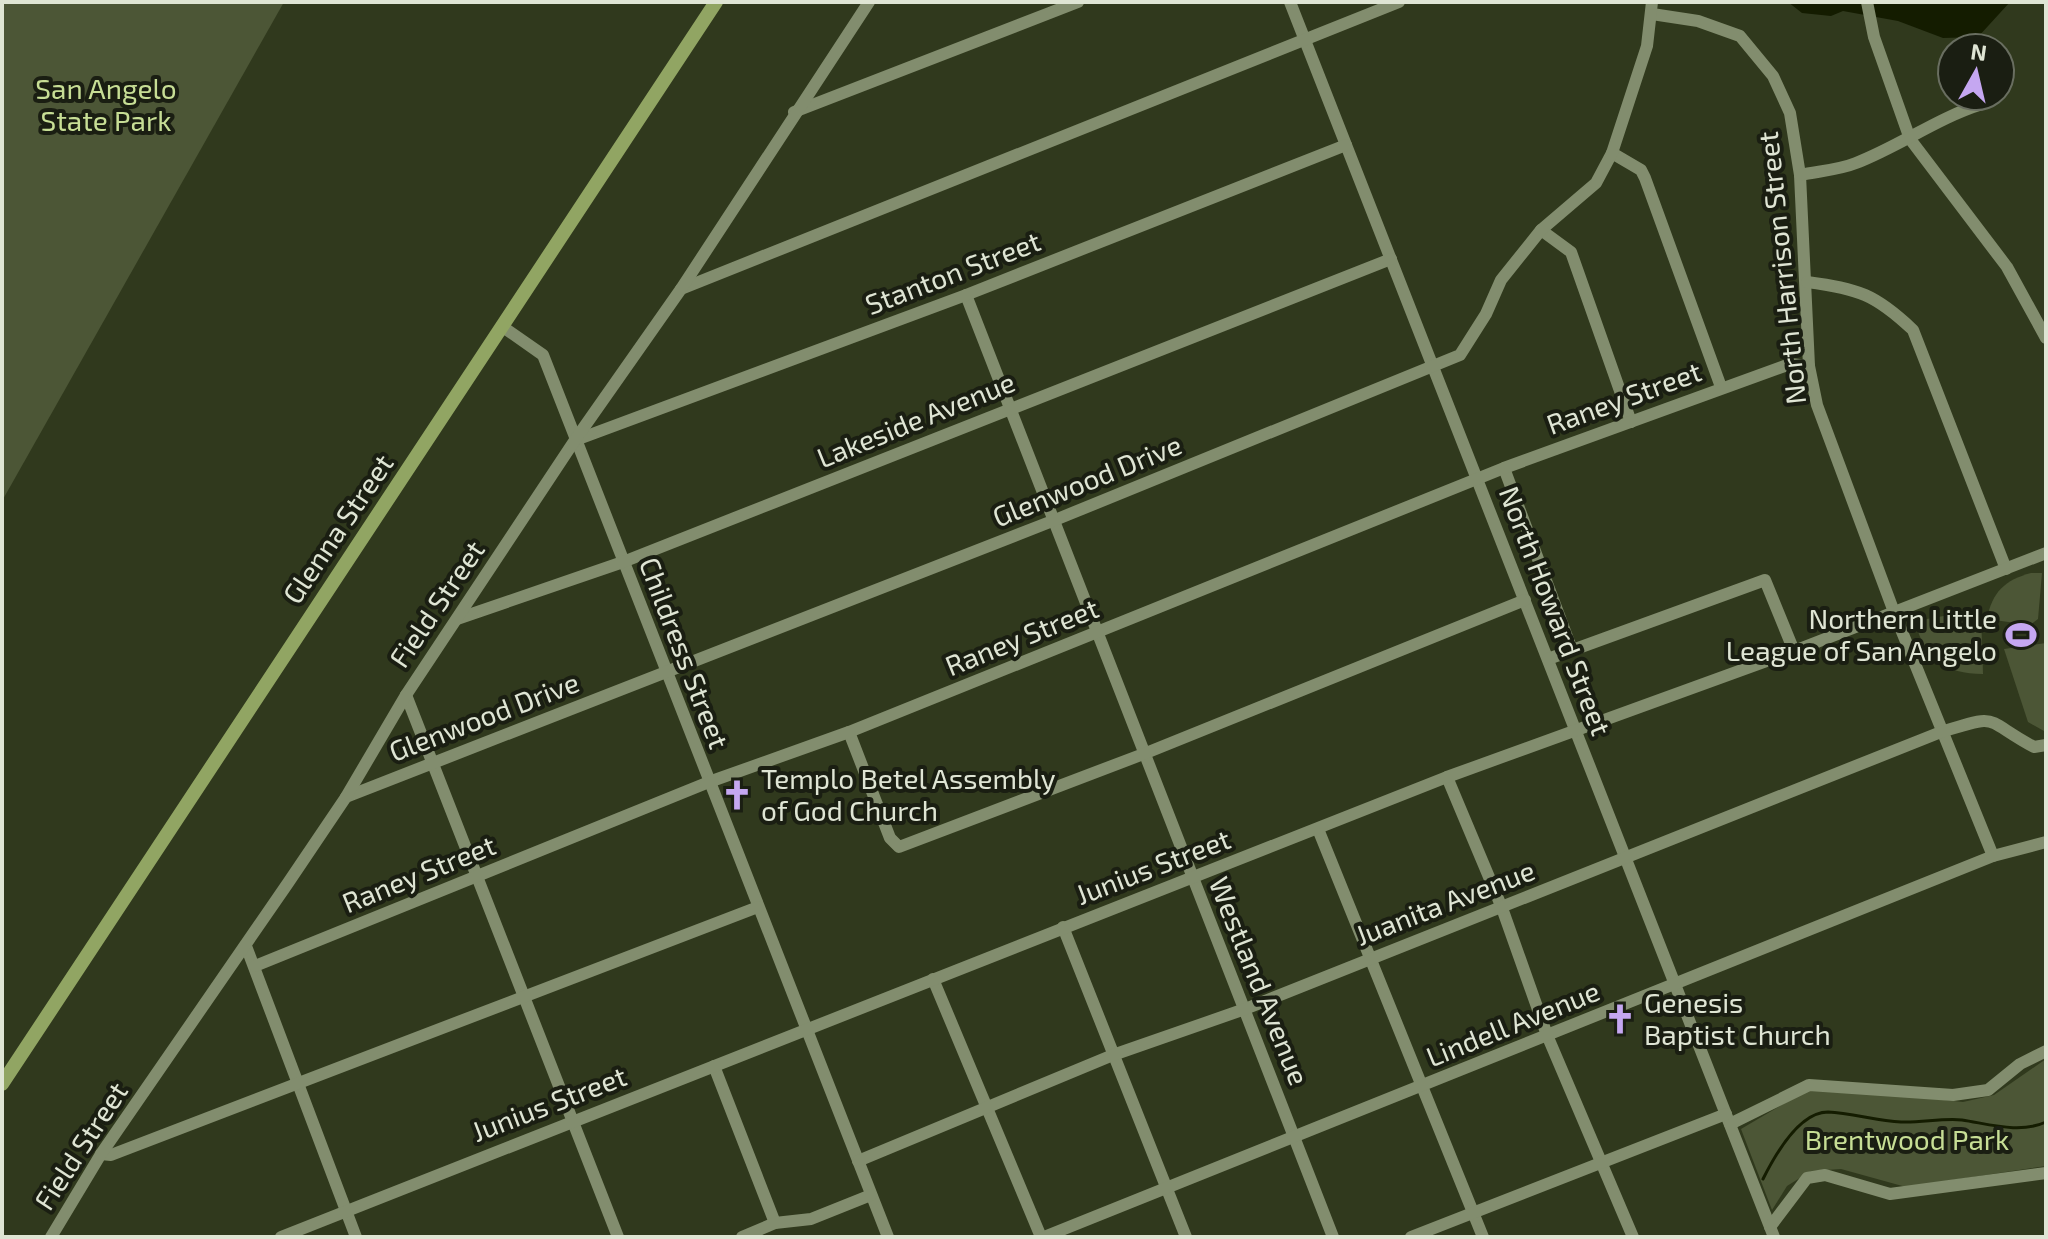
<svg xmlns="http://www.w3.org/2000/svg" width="2048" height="1239" font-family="'Exo 2',sans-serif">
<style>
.green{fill:#4c5636}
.water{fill:#141c00}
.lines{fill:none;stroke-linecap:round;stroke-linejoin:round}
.stream{stroke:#141c00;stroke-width:3}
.minor{stroke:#828d6e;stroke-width:12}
.major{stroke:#91a563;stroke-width:14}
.labels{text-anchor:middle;stroke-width:8;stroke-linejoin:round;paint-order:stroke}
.park-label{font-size:28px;fill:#c7de95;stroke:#1a1e12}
.street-label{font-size:28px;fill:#dfe5d4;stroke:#1a1e12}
.poi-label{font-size:28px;fill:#dfe5d4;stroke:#1a1e12;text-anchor:start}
</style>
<rect width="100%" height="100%" fill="#30391d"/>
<g class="green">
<path d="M2,2H284L2,501Z"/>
<path d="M2031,573H2042L2038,619L2030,625L1987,619C1992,592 2005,580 2031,573Z"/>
<path d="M1978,610L1981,614L1983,674C1945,674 1924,659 1915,621Z"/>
<path d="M2046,643V730L2044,731L2028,722L2004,649Z"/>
<path d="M2046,1059V1166L1906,1187L1841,1169L1811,1171L1787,1186L1772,1210L1741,1129L1809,1089H1843L1963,1102L1994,1095Z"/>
</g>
<path class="water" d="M1788,2H2010L1978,37L1943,38L1898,21L1843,11L1831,16L1802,13Z"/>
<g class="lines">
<path class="stream" d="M1763,1179C1774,1157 1799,1112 1828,1112C1852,1113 1877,1121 1901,1122C1921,1123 1942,1118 1962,1120C1989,1124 2020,1134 2046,1122"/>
<g class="minor">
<path d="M1290,2L1774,1237"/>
<path d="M1867,2L1874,37L1910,139L2007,267L2046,338"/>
<path d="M1652,14L1698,21L1740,36L1773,76L1790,113L1800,175L1809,366L1817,405L1894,612L1993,856"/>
<path d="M794,112L1078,2"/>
<path d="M1612,153L1641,170L1645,178L1721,387"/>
<path d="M1800,175C1819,171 1839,170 1856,163C1900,146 1937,118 1982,104"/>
<path d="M1541,230L1571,252L1631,422"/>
<path d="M1807,282C1859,289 1875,294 1913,330L2006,569"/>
<path d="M681,289L1399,2"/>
<path d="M966,295L1333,1237"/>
<path d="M503,327L543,355L888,1237"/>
<path d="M576,440L966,295L1346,145"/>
<path d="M1504,468L1572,650"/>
<path d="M457,619L623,562L1391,259"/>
<path d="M1548,659L1765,580L1794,651"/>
<path d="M406,695L618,1237"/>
<path d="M849,732L890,838L899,847L1146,753L1525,600"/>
<path d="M1447,777L1502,908L1547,1035L1633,1237"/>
<path d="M346,797L1055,520L1460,355L1486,314L1501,280L1541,230L1596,183L1612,153L1647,46L1652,2"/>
<path d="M1318,829L1483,1237"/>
<path d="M1063,927L1186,1237"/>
<path d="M246,946L356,1237"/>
<path d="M255,966L709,782L849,732L1504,468L1790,364L1809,366"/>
<path d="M933,979L1041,1237"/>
<path d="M714,1066L775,1223"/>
<path d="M1730,1124L1809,1085L1953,1095L1988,1090L2020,1064L2046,1051"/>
<path d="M101,1154L111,1155L758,907"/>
<path d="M858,1161L1113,1055L1245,1009L1941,732C2002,713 1982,719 2034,747L2046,745"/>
<path d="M1770,1227L1807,1178L1825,1175L1890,1194L2046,1173"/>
<path d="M51,1237L101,1154L288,883L346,797L406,695L575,440L681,289L869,2"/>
<path d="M281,1237L1447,777L1794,651L2046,553"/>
<path d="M742,1237L775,1223L811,1219L871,1195"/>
<path d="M1044,1237L1993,856L2046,842"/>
<path d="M1411,1237L1726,1114"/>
</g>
<path class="major" d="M2,1084L716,2"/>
</g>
<defs>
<g id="stadium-bare" transform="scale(2.4)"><path d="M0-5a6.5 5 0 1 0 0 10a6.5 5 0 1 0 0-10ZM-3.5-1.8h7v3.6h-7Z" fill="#c5a7f1" stroke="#1a1e12" stroke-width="2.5" paint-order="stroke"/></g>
<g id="church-bare" transform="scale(2.4)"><path d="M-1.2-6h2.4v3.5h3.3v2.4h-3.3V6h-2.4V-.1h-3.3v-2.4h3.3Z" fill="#c5a7f1" stroke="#1a1e12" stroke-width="2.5" paint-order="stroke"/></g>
</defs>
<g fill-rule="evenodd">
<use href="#stadium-bare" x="2021" y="635"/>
<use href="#church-bare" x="737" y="795"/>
<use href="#church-bare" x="1620" y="1019"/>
</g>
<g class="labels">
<g class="park-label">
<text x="106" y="99">San Angelo<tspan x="106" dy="32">State Park</tspan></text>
<text x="1907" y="1150">Brentwood Park</text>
</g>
<g class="street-label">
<text transform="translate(1782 268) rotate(-96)" y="10">North Harrison Street</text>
<text transform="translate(953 273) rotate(-21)" y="10">Stanton Street</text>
<text transform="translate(1624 398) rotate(-20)" y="10">Raney Street</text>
<text transform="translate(916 420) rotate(-22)" y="10">Lakeside Avenue</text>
<text transform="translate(1087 481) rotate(-22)" y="10">Glenwood Drive</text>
<text transform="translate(338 529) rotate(-56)" y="10">Glenna Street</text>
<text transform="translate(437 604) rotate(-56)" y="10">Field Street</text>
<text transform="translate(1555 611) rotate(69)" y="10">North Howard Street</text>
<text transform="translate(1022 637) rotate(-22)" y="10">Raney Street</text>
<text transform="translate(684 653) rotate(69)" y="10">Childress Street</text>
<text transform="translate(484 717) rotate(-21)" y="10">Glenwood Drive</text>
<text transform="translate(1153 867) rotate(-21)" y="10">Junius Street</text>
<text transform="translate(419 874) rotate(-22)" y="10">Raney Street</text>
<text transform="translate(1445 903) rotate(-21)" y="10">Juanita Avenue</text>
<text transform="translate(1259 981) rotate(68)" y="10">Westland Avenue</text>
<text transform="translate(1513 1024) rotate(-22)" y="10">Lindell Avenue</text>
<text transform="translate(549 1104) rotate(-21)" y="10">Junius Street</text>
<text transform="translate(81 1146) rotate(-57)" y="10">Field Street</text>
</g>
<g class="poi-label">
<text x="1997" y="629" text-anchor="end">Northern Little<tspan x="1997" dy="32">League of San Angelo</tspan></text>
<text x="761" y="789">Templo Betel Assembly<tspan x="761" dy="32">of God Church</tspan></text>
<text x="1644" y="1013">Genesis<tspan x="1644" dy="32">Baptist Church</tspan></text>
</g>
</g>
<rect width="2048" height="1239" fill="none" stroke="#dfe5d4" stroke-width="8"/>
<g transform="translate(1976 72) rotate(8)"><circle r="38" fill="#1a1e12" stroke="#696e60" stroke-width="2"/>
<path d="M0-6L14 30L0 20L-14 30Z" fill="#c5a7f1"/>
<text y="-12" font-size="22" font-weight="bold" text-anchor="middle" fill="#dfe5d4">N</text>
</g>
</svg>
